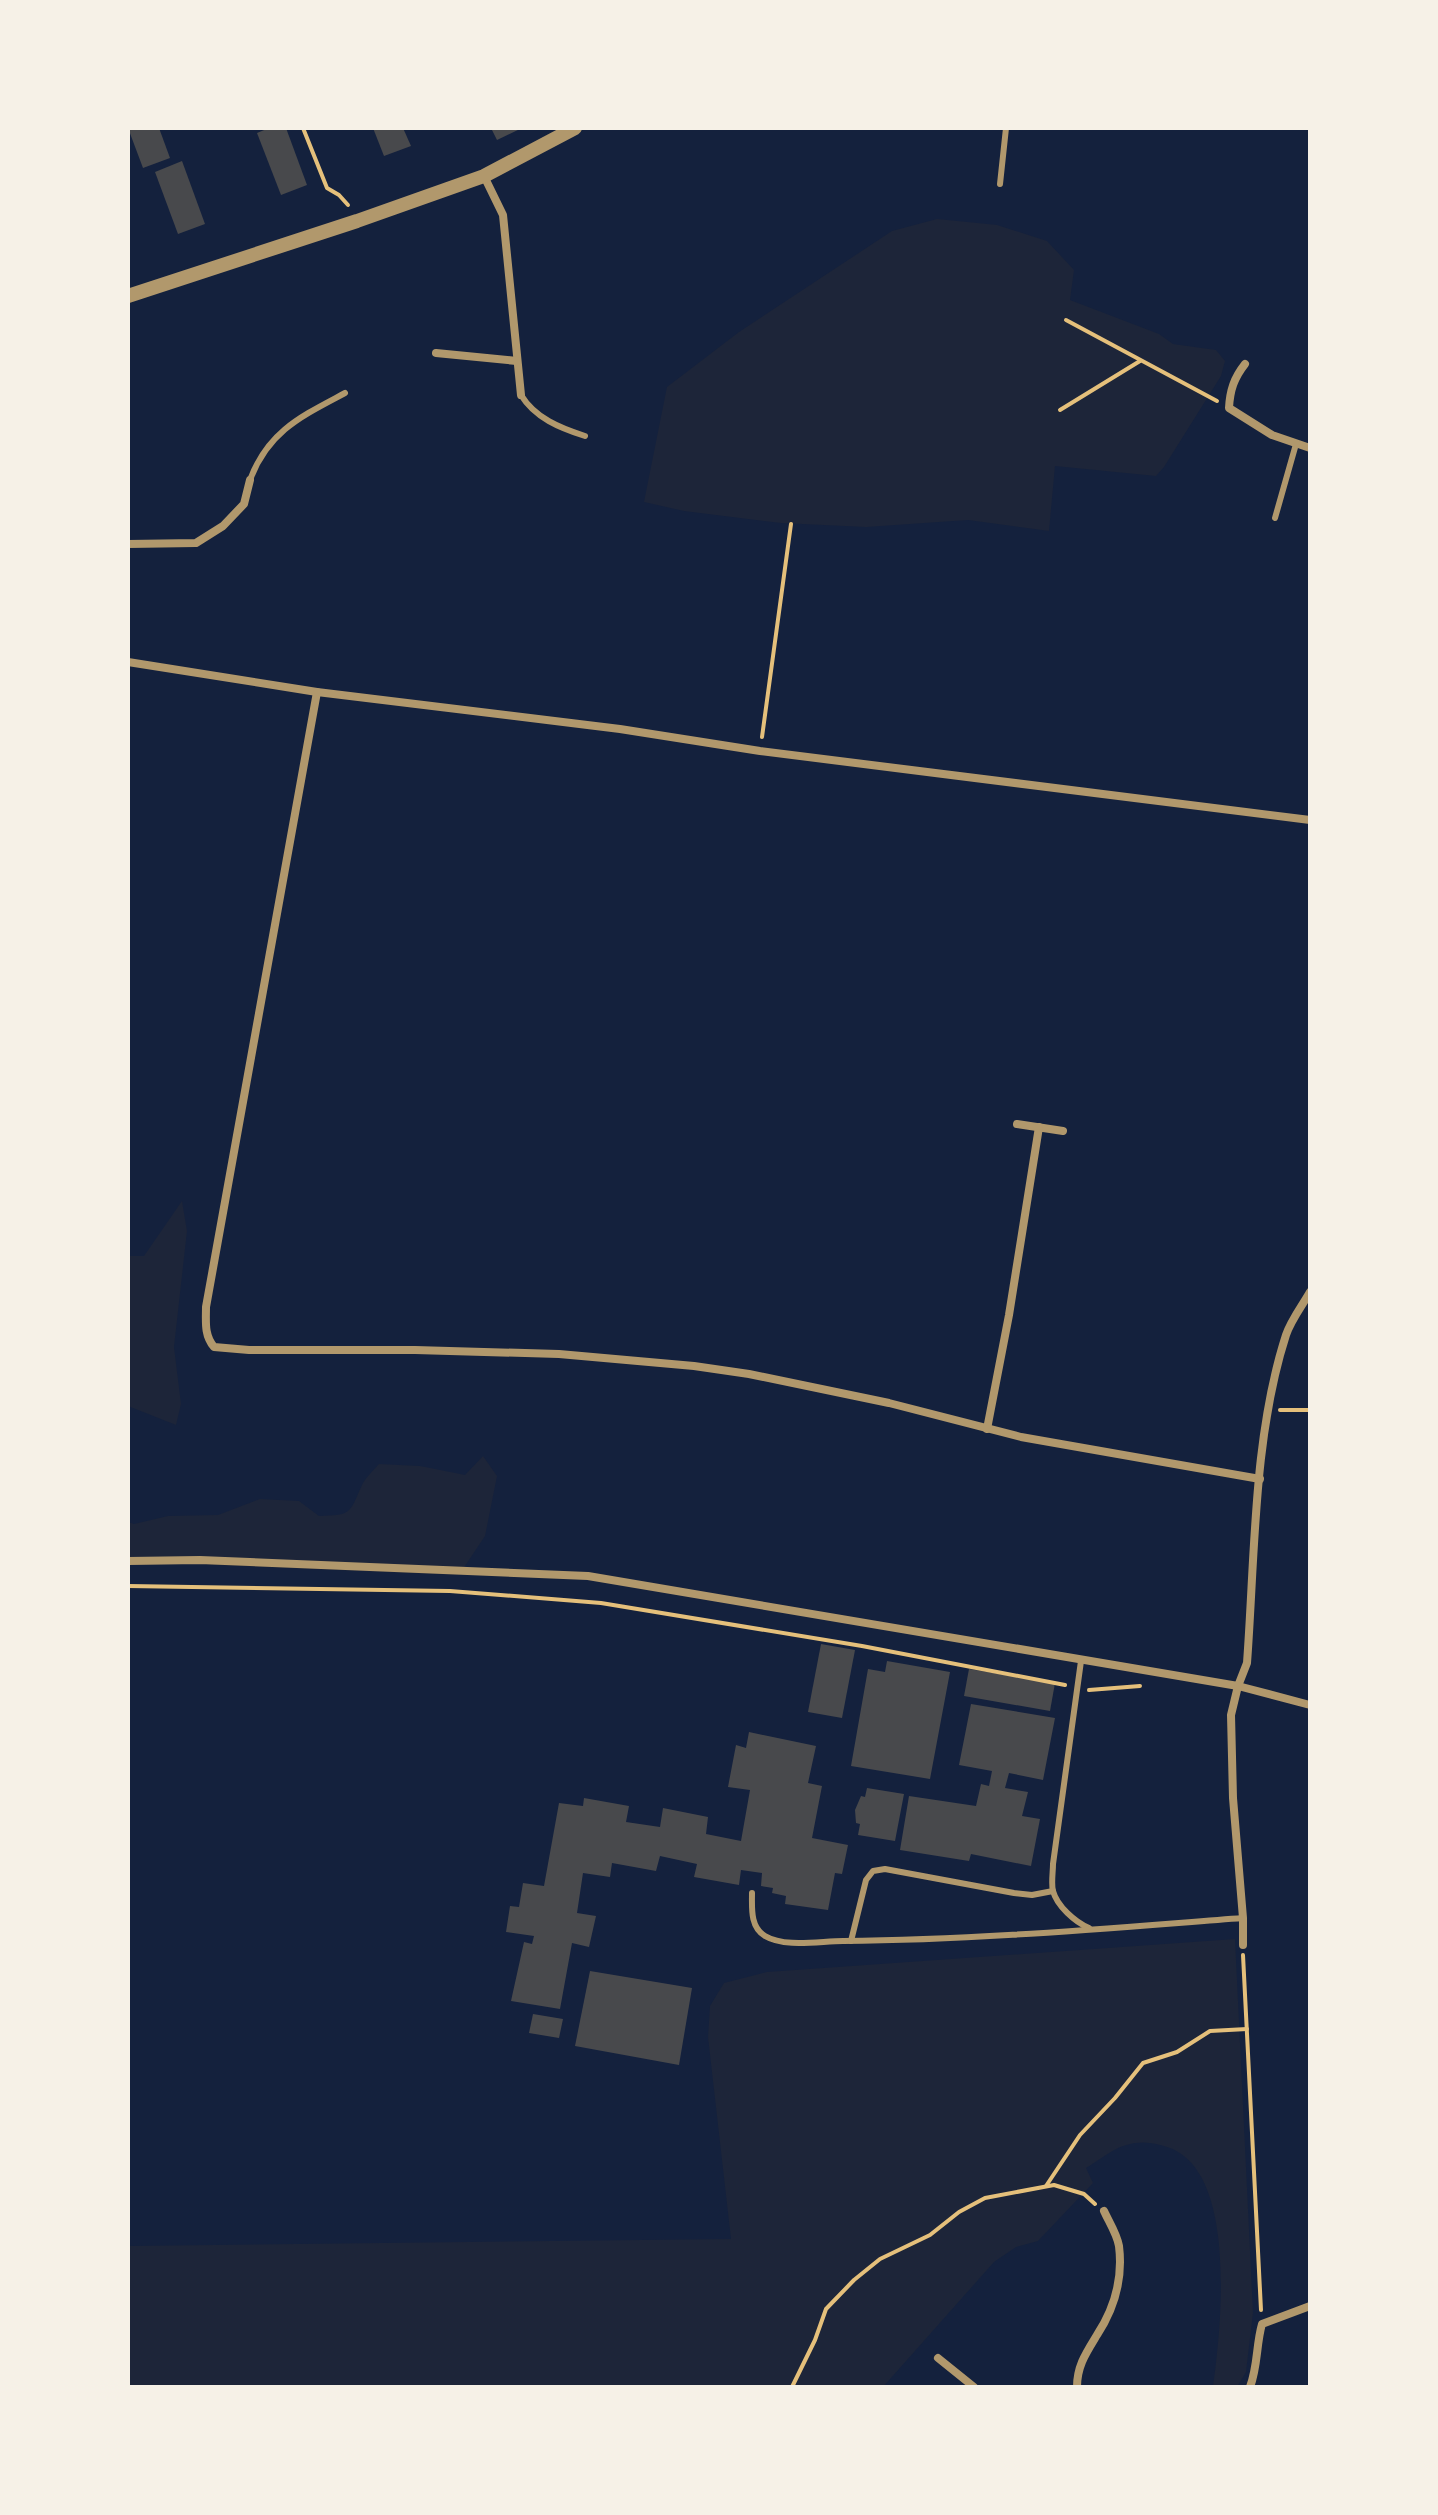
<svg xmlns="http://www.w3.org/2000/svg" width="1438" height="2515" font-family="'Source Sans 3',sans-serif">
<style>
.green{fill:#1d2539}
.building{fill:#48494c}
.lines{fill:none;stroke-linecap:round;stroke-linejoin:round}
.path{stroke:#e5c07b;stroke-width:4}
.service{stroke:#b1986c;stroke-width:6}
.minor{stroke:#b1986c;stroke-width:8}
.tertiary{stroke:#b1986c;stroke-width:14}
</style>
<rect width="100%" height="100%" fill="#14213d"/>
<g class="green">
<path d="M937,219L997,225L1047,241L1074,270L1070,300L1159,334L1173,344L1216,350L1225,361L1221,376L1164,467L1156,476L1055,466L1049,531L968,520L866,527L781,523L684,511L644,502L667,387L739,332L892,231Z"/>
<path d="M182,1201L187,1231L174,1347L181,1404L176,1425L128,1406V1256H144Z"/>
<path d="M483,1456L497,1476L485,1536L459,1575L213,1565L128,1558V1522L134,1524L168,1516L218,1515L260,1499L299,1501L319,1516C352,1515 349,1514 362,1485C366,1477 373,1471 379,1464L420,1466L465,1475Z"/>
<path d="M1235,1939L1253,2313L1246,2372L1237,2387H1213C1221,2329 1238,2174 1170,2148C1154,2142 1140,2140 1123,2146C1110,2151 1098,2161 1086,2168L1093,2183L1038,2241L1016,2247L994,2262L883,2387H128V2246L731,2239L708,2037L710,2006L724,1983L767,1972Z"/>
</g>
<g class="building">
<path d="M128,128H159L170,158L143,168Z"/>
<path d="M269,128H286L307,185L281,195L257,133Z"/>
<path d="M373,128H403L411,146L384,156Z"/>
<path d="M491,128H522L497,140Z"/>
<path d="M182,161L205,224L178,234L155,172Z"/>
<path d="M821,1644L855,1650L842,1718L808,1712Z"/>
<path d="M887,1661L950,1672L930,1779L851,1766L868,1669L885,1672Z"/>
<path d="M969,1669L1055,1683L1050,1711L964,1696Z"/>
<path d="M971,1704L1055,1718L1043,1780L1009,1773L1005,1788L1028,1792L1022,1816L1040,1819L1031,1866L971,1854L969,1861L900,1850L909,1796L976,1806L981,1784L989,1786L992,1771L959,1765Z"/>
<path d="M749,1732L816,1746L808,1783L822,1786L812,1838L848,1845L842,1874L835,1873L828,1910L785,1904L786,1896L772,1893L773,1888L761,1886L762,1873L741,1870L739,1885L694,1877L697,1864L660,1856L656,1871L612,1863L610,1877L583,1873L577,1913L596,1916L589,1947L572,1943L560,2009L511,2001L524,1942L532,1944L534,1936L506,1932L510,1906L519,1907L523,1883L544,1886L559,1803L583,1806L584,1798L629,1806L626,1822L660,1827L663,1808L708,1817L706,1834L741,1841L750,1790L728,1787L736,1745L746,1748Z"/>
<path d="M867,1788L904,1794L895,1841L858,1835L860,1824L856,1823L855,1810L861,1796L865,1797Z"/>
<path d="M590,1971L692,1988L679,2065L575,2046Z"/>
<path d="M533,2014L563,2019L559,2038L529,2033Z"/>
</g>
<g class="lines">
<g class="path">
<path d="M303,128L327,188L339,195L348,205"/>
<path d="M1066,320L1217,401"/>
<path d="M1060,410L1140,361"/>
<path d="M762,737L791,524"/>
<path d="M1280,1410H1310"/>
<path d="M128,1586L450,1591L601,1603L862,1646L1065,1685"/>
<path d="M1089,1690L1140,1686"/>
<path d="M1243,1955L1261,2310"/>
<path d="M1046,2186L1080,2135L1115,2098L1143,2063L1177,2052L1210,2031L1247,2029"/>
<path d="M792,2387L815,2340L826,2309L854,2280L880,2259L930,2235L959,2212L985,2198L1054,2185L1084,2194L1095,2204"/>
</g>
<g class="service">
<path d="M1000,184L1006,128"/>
<path d="M521,395C535,418 560,428 585,436"/>
<path d="M250,480C268,431 302,416 345,393"/>
<path d="M1275,518L1296,444"/>
<path d="M1081,1661L1053,1864C1053,1872 1051,1884 1053,1891C1057,1906 1075,1922 1089,1928"/>
<path d="M752,1893C752,1908 750,1927 765,1936C785,1948 820,1941 843,1941C977,1940 1110,1928 1243,1918"/>
<path d="M851,1941L866,1880L873,1871L885,1869L1014,1893L1032,1895L1053,1891"/>
</g>
<g class="minor">
<path d="M484,176L503,215L521,395"/>
<path d="M436,353L517,361"/>
<path d="M1245,364C1234,378 1230,390 1229,408L1272,435L1310,448"/>
<path d="M128,544L196,543L223,526L244,504L250,480"/>
<path d="M128,662L317,692L620,729L760,751L1310,820"/>
<path d="M317,692L206,1307C206,1322 204,1335 214,1347L249,1350H415L559,1354L694,1366L749,1374L889,1403L1021,1437L1260,1479"/>
<path d="M1017,1124L1063,1131"/>
<path d="M987,1429L1009,1315L1039,1127"/>
<path d="M128,1561L200,1560L588,1576L1238,1686L1310,1705"/>
<path d="M1243,1945V1918L1233,1798L1231,1715L1238,1686L1247,1663C1255,1557 1253,1437 1286,1335C1291,1320 1302,1306 1310,1292"/>
<path d="M938,2358L974,2387"/>
<path d="M1077,2387C1077,2366 1086,2353 1097,2335C1114,2309 1123,2278 1119,2246C1117,2234 1109,2222 1104,2211"/>
<path d="M1250,2387C1258,2366 1256,2345 1262,2324L1310,2306"/>
</g>
<path class="tertiary" d="M128,296L357,221L484,176L575,128"/>
</g>
<rect width="1438" height="2515" fill="none" stroke="#f6f1e7" stroke-width="260"/>
</svg>
